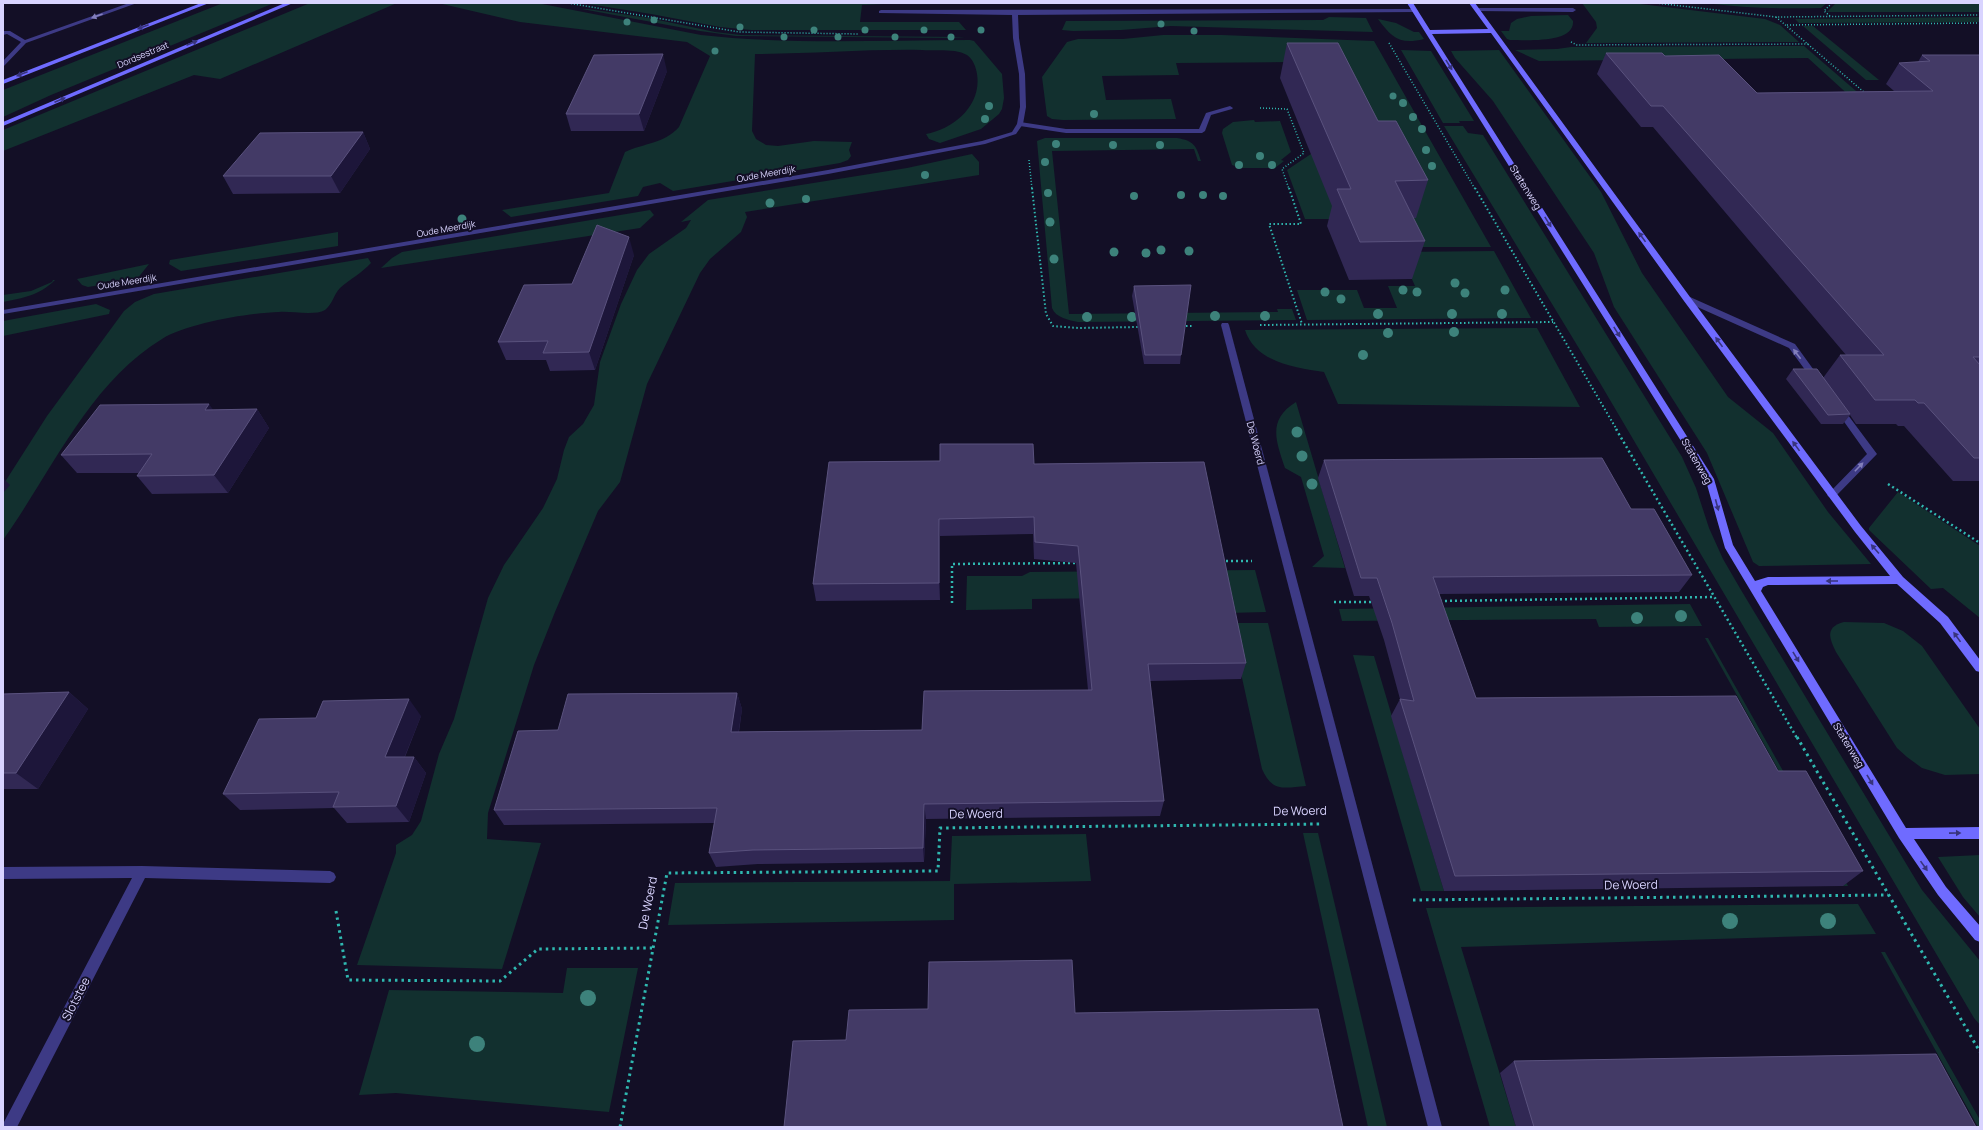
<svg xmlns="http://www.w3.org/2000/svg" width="1983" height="1130" font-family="Manrope,sans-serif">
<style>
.green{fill:#12302f}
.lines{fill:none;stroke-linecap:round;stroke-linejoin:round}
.path-far3{stroke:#2fb8b0;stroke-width:1.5;stroke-dasharray:1 2;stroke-linecap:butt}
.path-far2{stroke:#2fb8b0;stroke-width:2;stroke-dasharray:1.5 2.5;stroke-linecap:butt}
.path-far1{stroke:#2fb8b0;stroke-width:2.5;stroke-dasharray:2 3;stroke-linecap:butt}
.path{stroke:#2fb8b0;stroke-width:3;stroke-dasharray:2.5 4;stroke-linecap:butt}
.lane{fill:#3d3a85;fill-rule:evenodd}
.street{fill:#3d3a85;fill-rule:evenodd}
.secondary{fill:#6f6bff;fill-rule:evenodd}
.tree{fill:#3d827b}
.wall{fill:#312854}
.shaded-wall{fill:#1d163a}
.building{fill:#433a66;stroke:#5a527e}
.oneway{fill:#837fbc}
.oneway2{fill:#38347d}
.labels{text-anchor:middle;stroke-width:4;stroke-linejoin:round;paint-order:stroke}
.far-street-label{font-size:9px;fill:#d9d4ff;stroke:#130f26}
.street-label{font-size:10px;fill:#d9d4ff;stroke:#130f26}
.near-street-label{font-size:12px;fill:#d9d4ff;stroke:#130f26}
</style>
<rect width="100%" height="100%" fill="#130f26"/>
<g class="green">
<path d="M223,3H274L51,95L3,117V90Z"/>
<path d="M310,3H397L220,79L194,75L3,151V130Z"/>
<path d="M438,3H537L701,35C790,45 881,40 970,40L974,41L1002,74L1004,98L1002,109L999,114L981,129L940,143L929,139L926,134C954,129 982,105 977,74C976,67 973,59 967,55C956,48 935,51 922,50C866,49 811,54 755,54L752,131L756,139L766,145L778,146L814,141L852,142L849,150L851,156L848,160L840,163L673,191L660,183L643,187L638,196L511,217L502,210L609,193L625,152C644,143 664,144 679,127L710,56L687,42L520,22Z"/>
<path d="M582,3H905L862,5L860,22H959L966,30H751L720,27L651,14Z"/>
<path d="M1582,3H1632L1765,19L1780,25L1799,42L1586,43L1597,28L1596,22Z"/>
<path d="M1704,3H1827L1821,8C1782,9 1744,8 1704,3Z"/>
<path d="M1836,3H1980V12H1827Z"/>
<path d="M582,9H588L649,18L715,32L741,35L965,37L951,38L736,36L700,31Z"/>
<path d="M1568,15L1573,21C1575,44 1525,40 1510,40L1507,39L1501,31H1509L1511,23L1517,19L1531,16Z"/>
<path d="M1329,17L1366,18L1373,32L1171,26L1121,30L1073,31L1062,30L1066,21L1323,20Z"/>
<path d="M1980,17V22L1799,23L1795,19Z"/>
<path d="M1378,19L1396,23L1414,32H1419L1424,39C1400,45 1392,38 1378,19Z"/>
<path d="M1803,26H1813L1879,80H1866Z"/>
<path d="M1163,35H1222L1374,41L1491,247H1398L1288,62L1176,63L1179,75L1102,76L1106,100L1171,99L1176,119L1063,120L1052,119L1047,116L1042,77L1067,42L1078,39H1123Z"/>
<path d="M1804,46L1878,110L1864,109L1808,58L1539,61L1515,50L1557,49L1571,47Z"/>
<path d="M1401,50L1431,51L1474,121H1459L1460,123H1443Z"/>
<path d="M1499,50L1601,192L1642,273L1728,397L1773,433L1828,512L1871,564L1759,566L1753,562L1707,453L1614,307L1594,253L1493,101L1455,58L1451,51Z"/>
<path d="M1254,120L1255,122L1280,121L1291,152L1281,160L1284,161L1275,168H1241L1232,165L1222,133L1223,129L1233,122Z"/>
<path d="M1444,126H1463L1468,133L1483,135L1682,457L1696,488L1709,528L1723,559L1741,590L1922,890L1980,961V1025L1974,1018L1600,383Z"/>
<path d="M1045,138H1177C1194,141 1196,145 1201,161H1198L1194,149L1052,151L1069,314L1278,312L1277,309H1292L1296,320L1078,322C1069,320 1056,318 1052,308L1037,141Z"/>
<path d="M972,154L979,162V175L745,212L747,217L741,232L710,259L700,273L647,384L620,482L598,511L555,612L534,665L488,813L487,839L541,843L502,969L357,965L396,853V845L412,835L421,821L439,754L454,719L488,598L504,565L543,508L557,479L564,450L569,437L583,424L594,405L600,362L621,304L637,270L649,254L686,228L691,220L681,222L708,200L907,168Z"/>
<path d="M1311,154H1329L1334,219H1305L1287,170Z"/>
<path d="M650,210L654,215L640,228L381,268L392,258L402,252Z"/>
<path d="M338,232V246L181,271L169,264L170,260Z"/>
<path d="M1494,251L1531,318L1307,320L1297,290H1357L1364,308H1397L1388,286H1415L1400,252Z"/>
<path d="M368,258L371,263C362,273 350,279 340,288C334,294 332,305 325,310C315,316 291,311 279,312C249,313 188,323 162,339C89,383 51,473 3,540V485L47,416L124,311L135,302L154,294Z"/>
<path d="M149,264L137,279L88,287L82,285L77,279Z"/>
<path d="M53,280H55C40,295 23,298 3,302V295L31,291L52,282Z"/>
<path d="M96,304L110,310L109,314L3,336V321Z"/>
<path d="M1537,328L1580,407L1338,404L1324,372C1295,368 1255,362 1245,330Z"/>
<path d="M1296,402L1345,568L1312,567L1324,556L1301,477L1285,468C1276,441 1267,420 1296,402Z"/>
<path d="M1898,492L1980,546V618L1943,588L1931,589L1869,530V528Z"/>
<path d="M1255,570L1266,612L1228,613L1116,598L1032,599V609L966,610L967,576H1022L1030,572Z"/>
<path d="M1690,604L1702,626L1599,627L1596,619L1342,621L1339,609Z"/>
<path d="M1844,622L1884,623L1903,631L1922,646L1980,729V774L1945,775L1922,768L1907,757L1897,748L1836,652C1829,638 1825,627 1844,622Z"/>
<path d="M1230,623H1268L1306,786C1284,788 1272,792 1262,769Z"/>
<path d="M1705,638H1708L1848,886H1843Z"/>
<path d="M1353,655L1374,656L1444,891H1421Z"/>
<path d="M1303,833H1318L1387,1127H1368Z"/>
<path d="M1086,834L1091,881L954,884V920L668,925L675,883L950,881L952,836Z"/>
<path d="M1980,855V917L1963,897L1938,857Z"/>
<path d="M1858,904L1876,934L1461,947L1516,1127H1490L1426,908Z"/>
<path d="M1881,952H1885L1980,1120V1127H1978Z"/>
<path d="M567,968H638L609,1112L396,1093L359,1095L389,990L563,993Z"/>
</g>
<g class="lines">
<g class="path-far3">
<path d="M568,3L739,32L859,34"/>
<path d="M1656,3L1776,17L1980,15"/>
<path d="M1830,16L1824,11L1832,3"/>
<path d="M1776,17L1865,93"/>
<path d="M1787,25L1980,23"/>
<path d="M1571,42L1577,45L1809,44"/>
<path d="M1389,43L1475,189"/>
<path d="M1260,108L1287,109L1304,153L1282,169L1289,189"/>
<path d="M1029,160L1032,189"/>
</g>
<g class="path-far2">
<path d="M1032,188L1046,314L1053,326L1078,328L1139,327"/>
<path d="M1289,188L1301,224H1269L1302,324"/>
<path d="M1475,188L1617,430"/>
<path d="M1260,325L1553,322"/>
<path d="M1182,326H1193"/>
</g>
<g class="path-far1">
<path d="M1616,429L1797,738"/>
<path d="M1888,484L1980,543"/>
<path d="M1221,561H1252"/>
<path d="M1440,601L1715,597"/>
<path d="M1334,602H1373"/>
<path d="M952,603V564L1076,563"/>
</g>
<g class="path">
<path d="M1797,737L1980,1052"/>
<path d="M1413,900L1888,895"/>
<path d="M336,911L348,980L500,981L538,949L652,948"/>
<path d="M620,1127L667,873L938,871L940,828L1320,824"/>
</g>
<g class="lane">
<path d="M129,3H137L26,43L3,67V61L21,42L7,34L3,35V31H10L25,40Z"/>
<path d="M1230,106L1233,108L1232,109L1211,115L1205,131L1202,133H1066L1020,126L1017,124L1020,122L1066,129H1199L1206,113Z"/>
<path d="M1684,297H1690L1795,344L1821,380L1817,383L1814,382L1789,348L1684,301Z"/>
<path d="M1839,406L1842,407L1877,454L1835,497H1829L1827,495L1829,493L1867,454L1835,409Z"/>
</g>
<g class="street">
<path d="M1478,8H1573L1576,10L1573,12L1476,11L1475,10Z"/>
<path d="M1415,9L1417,10V12L1018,15L1019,38L1025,74L1026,107L1023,124L1016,134L985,144L828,174L3,314V310L828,170L982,141L1012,132L1017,124L1020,107L1019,74L1013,38L1012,15L879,13V11L881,10Z"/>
<path d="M1222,323H1228L1229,325L1442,1127H1428L1221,325Z"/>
<path d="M142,866L330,871L334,873L336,877L334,881L330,883L145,878L17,1127H3L4,1122L132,878L3,879V867Z"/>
</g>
<g class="secondary">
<path d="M201,3H209L3,84V80Z"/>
<path d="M285,3H293L3,126V122Z"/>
<path d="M1407,3H1413L1430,30L1488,29L1469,3H1475L1690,297L1861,526L1903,577L1948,617L1980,660V672L1976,671L1940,623L1897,584L1768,585L1763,587L1761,591L1906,828L1980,827V839H1914L1946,887L1980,926V942L1975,940L1938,895L1899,838L1725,548L1706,481ZM1491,33L1684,301L1855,532L1890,576L1768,577L1755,581L1733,545L1714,479L1432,34Z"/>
</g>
</g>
<g class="tree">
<circle cx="654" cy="20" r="3.5"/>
<circle cx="627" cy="22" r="3.5"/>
<circle cx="1161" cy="24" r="3.5"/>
<circle cx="740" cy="27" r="3.5"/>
<circle cx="814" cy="30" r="3.5"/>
<circle cx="865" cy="30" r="3.5"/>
<circle cx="924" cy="30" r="3.5"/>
<circle cx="981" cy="30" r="3.5"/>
<circle cx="1194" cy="31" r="3.5"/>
<circle cx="784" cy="37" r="3.5"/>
<circle cx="838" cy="37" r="3.5"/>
<circle cx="895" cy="37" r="3.5"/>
<circle cx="951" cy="37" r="3.5"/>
<circle cx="715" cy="51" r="3.5"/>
<circle cx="1393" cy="96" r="3.5"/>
<circle cx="1403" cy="103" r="4"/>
<circle cx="989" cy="106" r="4"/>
<circle cx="1094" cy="114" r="4"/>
<circle cx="1413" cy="117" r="4"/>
<circle cx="985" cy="119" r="4"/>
<circle cx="1422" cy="129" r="4"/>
<circle cx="1056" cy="144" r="4"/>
<circle cx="1113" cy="145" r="4"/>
<circle cx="1160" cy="145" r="4"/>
<circle cx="1426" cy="150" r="4"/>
<circle cx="1260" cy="156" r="4"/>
<circle cx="1045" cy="162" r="4"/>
<circle cx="1239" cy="165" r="4"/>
<circle cx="1272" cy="165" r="4"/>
<circle cx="1432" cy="166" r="4"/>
<circle cx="925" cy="175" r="4"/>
<circle cx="1048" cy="193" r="4"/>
<circle cx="1181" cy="195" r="4"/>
<circle cx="1203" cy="195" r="4"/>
<circle cx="1134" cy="196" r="4"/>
<circle cx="1223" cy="196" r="4"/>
<circle cx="806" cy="199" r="4"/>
<circle cx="770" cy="203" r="4.5"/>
<circle cx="462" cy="219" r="4.5"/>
<circle cx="1050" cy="222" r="4.5"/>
<circle cx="1161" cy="250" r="4.5"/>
<circle cx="1189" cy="251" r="4.5"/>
<circle cx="1114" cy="252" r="4.5"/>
<circle cx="1146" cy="253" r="4.5"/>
<circle cx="1054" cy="259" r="4.5"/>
<circle cx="1455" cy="283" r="4.5"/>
<circle cx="1403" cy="290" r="4.5"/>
<circle cx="1505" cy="290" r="4.5"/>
<circle cx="1325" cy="292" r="4.5"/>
<circle cx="1417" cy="292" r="4.5"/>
<circle cx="1465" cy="293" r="4.5"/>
<circle cx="1341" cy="299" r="4.5"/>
<circle cx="1378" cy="314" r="5"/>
<circle cx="1452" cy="314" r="5"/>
<circle cx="1502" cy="314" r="5"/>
<circle cx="1215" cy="316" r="5"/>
<circle cx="1265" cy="316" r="5"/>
<circle cx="1087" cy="317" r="5"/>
<circle cx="1132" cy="317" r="5"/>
<circle cx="1454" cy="332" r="5"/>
<circle cx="1388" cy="333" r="5"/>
<circle cx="1363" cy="355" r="5"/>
<circle cx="1297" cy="432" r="5.5"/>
<circle cx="1302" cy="456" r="5.5"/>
<circle cx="1312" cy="484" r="5.5"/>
<circle cx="1681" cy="616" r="6"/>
<circle cx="1637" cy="618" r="6"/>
<circle cx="1730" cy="921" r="8"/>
<circle cx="1828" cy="921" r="8"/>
<circle cx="588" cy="998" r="8"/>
<circle cx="477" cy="1044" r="8"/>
</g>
<g class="wall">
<path d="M1287,43L1428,180L1416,218H1413L1425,241L1412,279L1349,280L1327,226L1332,206L1280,78Z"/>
<path d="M1606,53L1665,56L1757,93L1894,91L1886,84L1899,63L1918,62L1922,55H1980V481H1953L1904,426H1898L1896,424H1856L1850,415L1843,424H1821L1786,379L1793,369L1823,378L1840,355H1846L1653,127H1641L1597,74Z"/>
<path d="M667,71L644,131H571L566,114Z"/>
<path d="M363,132L370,149L340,193L233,194L223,176Z"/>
<path d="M634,255L595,370L550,371L546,360H506L498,342L572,284Z"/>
<path d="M1134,286L1181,355L1180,364H1144L1132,296Z"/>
<path d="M257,409L269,428L228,493L152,494L137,476L139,473H77L61,455L214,410Z"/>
<path d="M1324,460L1631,509L1692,575L1679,592L1439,594L1476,698L1778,771L1863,871L1843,886L1444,891L1391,716L1400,699L1384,640L1369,596H1354L1318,478Z"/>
<path d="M1034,464L1246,663L1241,679L1150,681L1164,801L1160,816L926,819L924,862L758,864L716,867L709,853L714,823L504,825L494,810L558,730L737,693L742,709L739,732L922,730L1088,690L1076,563L1034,559L1033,534L940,536V600L816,601L813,584Z"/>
<path d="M69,692L88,709L38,789H3V694Z"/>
<path d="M421,716L405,757H414L426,773L409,822L347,823L334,808L240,810L223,794Z"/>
<path d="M1514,1061L1976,1127H1516L1500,1073Z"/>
</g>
<g class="shaded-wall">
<path d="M663,54L667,71L644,131L639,114Z"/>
<path d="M363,132L370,149L340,193L331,176Z"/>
<path d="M629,237L634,255L595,370L589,352Z"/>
<path d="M209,404L222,422L205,410Z"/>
<path d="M257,409L269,428L228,493L214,475Z"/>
<path d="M3,478L10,485L3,493Z"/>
<path d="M939,519L940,536V600L939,583Z"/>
<path d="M69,692L88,709L38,789L16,773Z"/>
<path d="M737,693L742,709L736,748L731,732Z"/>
<path d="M409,699L421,716L398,773L385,757Z"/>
<path d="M414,757L426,773L409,822L396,806Z"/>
<path d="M924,804L926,819L924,862L923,848Z"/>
</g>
<g class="building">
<path d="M1287,43H1338L1378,121H1396L1428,180L1395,181L1425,241L1360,242L1337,189H1351Z"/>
<path d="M1606,53H1662L1665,56L1719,55L1757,93L1933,91L1899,63L1930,61L1922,55H1980V166H1979H1980V357H1973L1980,365V458H1974L1924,403H1918L1915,400H1875L1840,355H1884L1663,106H1651Z"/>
<path d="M663,54L639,114H566L594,55Z"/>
<path d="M363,132L331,176H223L260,133Z"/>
<path d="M597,225L629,237L589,352L543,353L548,341L498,342L524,285L572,284Z"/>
<path d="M1191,285L1181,355H1145L1134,286Z"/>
<path d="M1793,369H1817L1850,414L1828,415Z"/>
<path d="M209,404L205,410L257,409L214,475L137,476L152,454L61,455L100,405Z"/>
<path d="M940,444H1033L1034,464L1204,462L1246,663L1148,664L1164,801L924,804L923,848L753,850L709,853L717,808L494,810L518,731L558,730L568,694L737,693L731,732L922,730L924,691L1092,690L1078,546L1035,542L1034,517L939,519V583L813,584L829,462L940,461Z"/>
<path d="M1602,458L1631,509H1654L1692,575L1433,577L1476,698L1736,696L1778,771H1806L1863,871L1455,876L1400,699L1414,701L1392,623L1377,578H1361L1324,460Z"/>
<path d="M69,692L16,773H3V694Z"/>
<path d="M409,699L385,757H414L396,806L333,807L339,792L223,794L259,719L316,718L323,701Z"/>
<path d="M1072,960L1075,1013L1318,1009L1343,1127H784L793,1041L846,1040L849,1010L928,1009L929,962Z"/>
<path d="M1936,1054L1976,1127H1534L1514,1061Z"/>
</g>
<defs><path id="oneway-solid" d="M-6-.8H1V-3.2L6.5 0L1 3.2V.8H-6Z"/></defs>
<g class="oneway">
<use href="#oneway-solid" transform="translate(97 16) rotate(160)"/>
<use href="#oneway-solid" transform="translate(1797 354) rotate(-127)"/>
<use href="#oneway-solid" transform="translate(1859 467) rotate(-46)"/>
</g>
<g class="oneway2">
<use href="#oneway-solid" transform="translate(143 27) rotate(159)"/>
<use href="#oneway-solid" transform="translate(192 43) rotate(-23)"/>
<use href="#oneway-solid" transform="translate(1449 65) rotate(58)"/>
<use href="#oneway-solid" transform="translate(22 74) rotate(159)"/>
<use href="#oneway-solid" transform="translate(60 100) rotate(-23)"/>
<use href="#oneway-solid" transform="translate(1548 222) rotate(58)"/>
<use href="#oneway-solid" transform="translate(1642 237) rotate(-126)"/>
<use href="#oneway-solid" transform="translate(1617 332) rotate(58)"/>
<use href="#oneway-solid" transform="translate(1719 342) rotate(-126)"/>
<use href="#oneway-solid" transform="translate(1796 446) rotate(-126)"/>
<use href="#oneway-solid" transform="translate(1717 505) rotate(75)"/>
<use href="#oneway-solid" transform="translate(1875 549) rotate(-131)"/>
<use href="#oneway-solid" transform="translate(1832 581) rotate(180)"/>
<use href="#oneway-solid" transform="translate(1957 637) rotate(-126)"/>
<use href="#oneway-solid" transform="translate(1796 657) rotate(59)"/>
<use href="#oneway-solid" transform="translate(1870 780) rotate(59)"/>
<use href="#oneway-solid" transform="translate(1955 833) rotate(-1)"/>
<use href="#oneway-solid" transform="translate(1924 866) rotate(55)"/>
</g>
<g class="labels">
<g class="far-street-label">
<text transform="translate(143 55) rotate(-23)" y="3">Dordsestraat</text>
<text transform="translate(766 174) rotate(-10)" y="3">Oude Meerdijk</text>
<text transform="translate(446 229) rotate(-10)" y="3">Oude Meerdijk</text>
<text transform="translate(127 282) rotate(-9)" y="3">Oude Meerdijk</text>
</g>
<g class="street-label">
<text transform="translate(1526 187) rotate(58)" y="4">Statenweg</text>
<text transform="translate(1256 443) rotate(75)" y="4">De Woerd</text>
<text transform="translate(1697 461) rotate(60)" y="4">Statenweg</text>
<text transform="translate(1849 745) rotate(59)" y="4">Statenweg</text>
</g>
<g class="near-street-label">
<text transform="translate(1300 811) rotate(-1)" y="4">De Woerd</text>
<text transform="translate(976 814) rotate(-1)" y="4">De Woerd</text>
<text transform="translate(1631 885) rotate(-1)" y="4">De Woerd</text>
<text transform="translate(648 903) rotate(-79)" y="4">De Woerd</text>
<text transform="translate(76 999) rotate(-63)" y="4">Slotstee</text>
</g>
</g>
<rect width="1983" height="1130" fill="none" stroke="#d9d4ff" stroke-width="8"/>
</svg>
